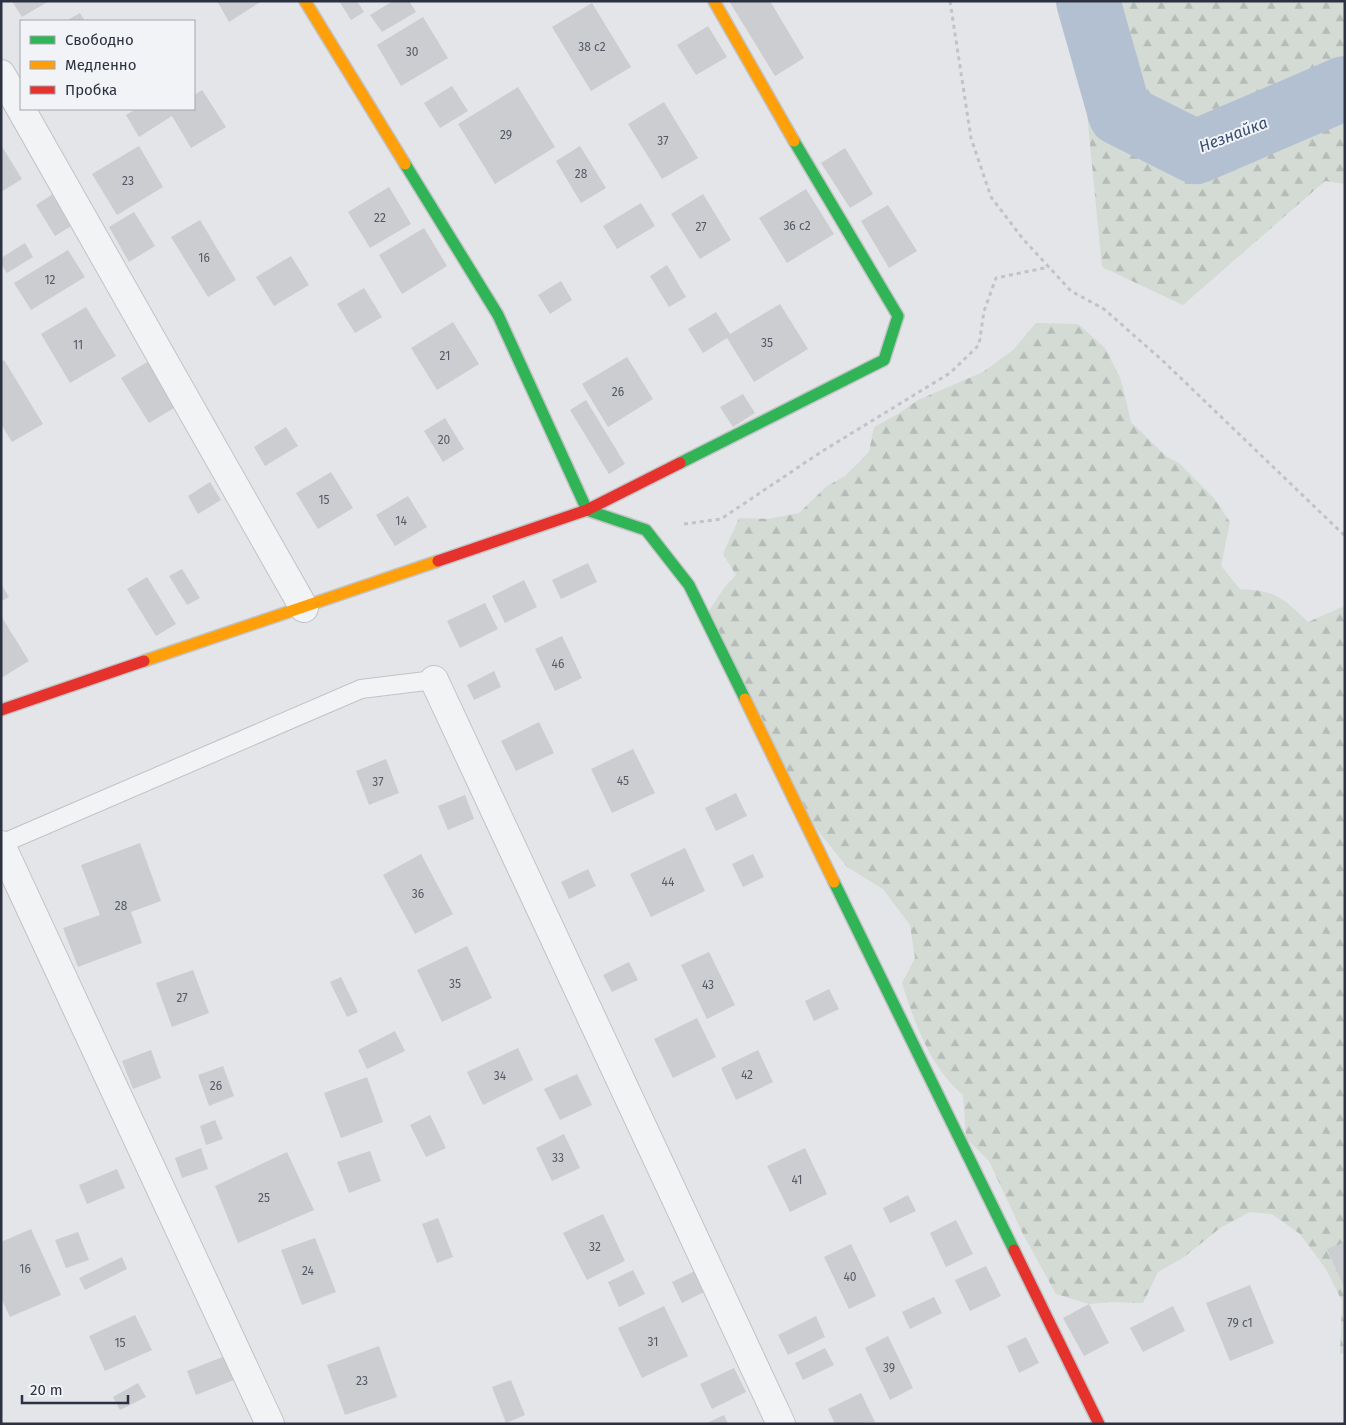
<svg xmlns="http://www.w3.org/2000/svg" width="1346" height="1425" font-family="'Fira Sans',sans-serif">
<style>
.forest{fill:url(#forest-firs)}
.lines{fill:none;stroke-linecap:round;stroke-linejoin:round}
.river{stroke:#b3c0d1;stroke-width:64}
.building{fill:#cbcdd0}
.lane-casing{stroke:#c1c3c6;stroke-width:20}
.street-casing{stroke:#c1c3c6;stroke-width:30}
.fast-casing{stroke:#c1c3c6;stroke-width:14}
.slow-casing{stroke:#c1c3c6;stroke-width:14}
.jam-casing{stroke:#c1c3c6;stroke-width:14}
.path{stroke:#c2c3c8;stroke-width:3;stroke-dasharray:4 4;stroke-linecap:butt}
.lane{stroke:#f2f3f5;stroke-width:18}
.street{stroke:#f2f3f5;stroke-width:28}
.fast{stroke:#30b455;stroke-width:11}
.slow{stroke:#ff9f0a;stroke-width:11}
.jam{stroke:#e5322d;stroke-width:11}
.labels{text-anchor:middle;stroke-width:4;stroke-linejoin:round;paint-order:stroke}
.number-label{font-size:12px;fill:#545965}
.water-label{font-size:16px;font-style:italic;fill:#374d72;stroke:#f1f3f7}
</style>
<defs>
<pattern id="forest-firs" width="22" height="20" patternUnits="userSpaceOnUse" patternTransform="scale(1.25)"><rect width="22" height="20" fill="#d3dbd4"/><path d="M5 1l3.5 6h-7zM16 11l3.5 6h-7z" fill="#b5bcb7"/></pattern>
</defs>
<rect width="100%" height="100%" fill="#e3e5e8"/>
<g class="forest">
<path d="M1076,1H1345V184L1325,181L1183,305L1102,267Z"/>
<path d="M1036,323L1078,324L1105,348L1121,380L1131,422L1167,457L1179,463L1213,497L1230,522L1221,566L1240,589C1276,591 1282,597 1308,622L1342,607L1345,609V1353L1340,1354L1342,1301L1326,1269L1300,1234L1272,1214L1250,1212L1220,1228L1183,1258L1158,1272L1143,1303L1110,1302L1089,1304L1056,1294L1023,1234L989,1161L966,1138L963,1095C930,1067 915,1024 902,983L915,958L910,925L883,889L847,867L811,822L706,615L724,588L736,575L723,554L739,518L768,519L799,513L827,486L845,476L869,452L874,427L898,414L918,400L983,372L1013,350Z"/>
</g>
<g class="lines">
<path class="river" d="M1088,1L1120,114L1196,152L1345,88"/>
</g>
<g class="building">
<path d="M12,1H49L22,17Z"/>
<path d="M217,1H262L229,22Z"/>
<path d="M339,1H357L364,12L351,20Z"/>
<path d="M393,1H409L416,12L382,32L370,15Z"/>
<path d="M729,1H770L804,58L775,76Z"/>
<path d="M592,3L631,67L591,91L552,27Z"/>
<path d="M80,13L85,21H66Z"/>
<path d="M423,17L448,58L401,86L377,45Z"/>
<path d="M708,26L727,57L696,75L677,45Z"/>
<path d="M452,86L468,111L440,128L424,103Z"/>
<path d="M518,87L555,147L495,184L458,124Z"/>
<path d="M202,90L226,127L191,148L172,116L139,137L126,115L136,109H194V95Z"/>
<path d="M664,102L698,158L662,179L628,124Z"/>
<path d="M1,145L22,179L1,192Z"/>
<path d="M139,146L163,187L117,215L92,174Z"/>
<path d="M580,146L606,188L581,203L556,161Z"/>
<path d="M845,148L873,194L850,208L821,163Z"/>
<path d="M389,187L411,224L370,248L348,212Z"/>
<path d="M806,189L834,234L787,263L759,218Z"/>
<path d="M53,194L73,225L55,236L36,205Z"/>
<path d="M703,194L731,240L700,259L671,214Z"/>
<path d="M641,203L655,226L617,249L603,226Z"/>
<path d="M888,205L917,251L889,268L861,221Z"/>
<path d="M134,212L155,246L129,262L109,227Z"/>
<path d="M200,220L236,280L208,297L171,237Z"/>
<path d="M424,228L447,266L402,294L379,255Z"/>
<path d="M25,243L33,257L7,273L1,264V258Z"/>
<path d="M68,250L85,277L31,310L14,283Z"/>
<path d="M291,256L309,285L274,306L256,277Z"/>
<path d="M667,265L686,297L669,307L650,276Z"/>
<path d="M561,281L572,300L550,314L538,295Z"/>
<path d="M364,288L382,317L355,333L337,304Z"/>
<path d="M780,304L808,349L754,382L727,338L703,353L688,329L716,312L730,334Z"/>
<path d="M86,307L116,356L70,383L41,334Z"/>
<path d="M453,322L479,364L437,390L411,348Z"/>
<path d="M627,357L653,399L608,427L582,384Z"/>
<path d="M152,359L179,405L149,423L121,378Z"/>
<path d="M4,360L43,424L12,442L1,424V362Z"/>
<path d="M743,394L755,413L733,427L720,407Z"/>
<path d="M586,400L625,464L609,474L570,410Z"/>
<path d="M445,418L464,449L443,462L424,431Z"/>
<path d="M286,427L298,446L265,466L254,447Z"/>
<path d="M331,472L353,508L318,529L296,493Z"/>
<path d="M210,482L221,500L198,514L188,496Z"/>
<path d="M408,496L427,527L395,546L376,515Z"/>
<path d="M588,563L597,582L561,599L552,580Z"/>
<path d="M182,569L200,598L187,605L169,576Z"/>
<path d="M147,577L176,624L156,636L127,589Z"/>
<path d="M524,580L537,607L505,623L492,596Z"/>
<path d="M1,584L9,597L1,601Z"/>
<path d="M485,603L498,629L460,648L447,621Z"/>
<path d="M1,616L29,661L1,678Z"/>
<path d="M562,636L582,678L555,691L535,649Z"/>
<path d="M494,671L501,687L474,700L467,685Z"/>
<path d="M539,722L554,753L516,771L501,741Z"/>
<path d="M633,749L655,793L612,813L591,769Z"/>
<path d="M386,759L399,793L369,805L356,771Z"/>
<path d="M736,793L747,816L716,831L705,808Z"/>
<path d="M465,795L474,819L448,830L438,806Z"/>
<path d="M140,843L161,901L131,912L142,943L78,967L63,928L100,915L81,865Z"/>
<path d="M685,848L705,891L651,917L630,874Z"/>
<path d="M421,854L453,914L415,934L383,875Z"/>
<path d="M753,854L764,877L743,887L732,864Z"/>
<path d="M588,869L596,886L569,899L561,882Z"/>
<path d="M467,946L492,998L442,1022L417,970Z"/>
<path d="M709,952L735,1005L707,1019L681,965Z"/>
<path d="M629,962L638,980L612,992L603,975Z"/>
<path d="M193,970L209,1013L172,1027L156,983Z"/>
<path d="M341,977L358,1012L347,1017L330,982Z"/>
<path d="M829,989L839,1009L814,1021L805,1001Z"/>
<path d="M697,1018L716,1057L673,1078L654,1039Z"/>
<path d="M395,1031L405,1051L367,1069L358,1050Z"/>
<path d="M518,1048L533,1080L483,1105L467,1072Z"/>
<path d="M151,1050L161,1078L133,1089L122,1061Z"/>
<path d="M758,1050L773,1082L736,1100L721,1068Z"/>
<path d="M223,1066L234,1096L209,1106L198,1075Z"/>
<path d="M577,1074L592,1105L560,1120L544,1089Z"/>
<path d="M367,1077L383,1122L341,1138L324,1093Z"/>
<path d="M430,1115L446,1148L426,1157L410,1125Z"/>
<path d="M215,1120L223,1139L206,1145L200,1126Z"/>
<path d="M564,1134L580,1168L552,1181L536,1148Z"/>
<path d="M201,1148L208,1169L182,1178L175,1158Z"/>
<path d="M805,1148L827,1194L790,1212L767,1166Z"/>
<path d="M370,1151L381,1181L349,1193L337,1162Z"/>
<path d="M287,1152L314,1210L238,1243L215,1186Z"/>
<path d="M117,1169L125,1188L87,1204L79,1185Z"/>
<path d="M908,1195L916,1211L890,1223L883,1208Z"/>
<path d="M603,1214L625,1261L587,1280L563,1233Z"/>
<path d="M438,1218L453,1257L437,1263L422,1224Z"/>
<path d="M956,1220L973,1254L946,1267L930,1233Z"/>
<path d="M31,1229L61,1295L10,1317L1,1298V1242Z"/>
<path d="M78,1232L89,1260L66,1268L55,1240Z"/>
<path d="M315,1238L336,1292L302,1305L281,1250Z"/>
<path d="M1345,1242V1289L1327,1249Z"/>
<path d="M851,1244L876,1296L849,1309L824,1257Z"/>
<path d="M122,1257L127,1269L85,1290L79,1278Z"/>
<path d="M986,1266L1001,1296L970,1311L955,1280Z"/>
<path d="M633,1270L645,1294L619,1307L608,1282Z"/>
<path d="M695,1271L706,1291L682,1303L672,1282Z"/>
<path d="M1250,1285L1274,1343L1230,1361L1206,1303Z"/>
<path d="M934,1297L942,1313L910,1329L902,1312Z"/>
<path d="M1089,1304L1109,1343L1084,1356L1063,1318Z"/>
<path d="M664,1306L688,1356L642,1378L618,1328Z"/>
<path d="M1173,1306L1185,1331L1143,1352L1130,1328Z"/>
<path d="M135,1315L152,1350L105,1371L89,1336Z"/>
<path d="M816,1316L825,1337L788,1355L778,1335Z"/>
<path d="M888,1336L913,1388L890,1400L865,1348Z"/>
<path d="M1026,1337L1039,1363L1019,1373L1007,1346Z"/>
<path d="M379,1346L397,1397L345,1415L327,1365Z"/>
<path d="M825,1348L834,1365L803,1380L795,1363Z"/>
<path d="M225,1356L234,1380L196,1395L187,1371Z"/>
<path d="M734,1368L746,1392L712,1409L700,1384Z"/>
<path d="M511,1380L525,1415L506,1423L492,1387Z"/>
<path d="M138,1383L146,1397L120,1410L113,1397Z"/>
<path d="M861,1393L875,1422L835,1424L828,1409Z"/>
<path d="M724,1415L728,1424H705Z"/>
</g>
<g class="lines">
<g class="lane-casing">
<path id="lane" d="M1,844L361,689L434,680"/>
</g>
<g class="street-casing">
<g id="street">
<path d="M1,74L304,608"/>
<path d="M434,680L781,1424"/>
<path d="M1,845L270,1424"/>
</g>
</g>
<g class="fast-casing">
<g id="fast">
<path d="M405,164L498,315L587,510L646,530L689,585L745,699"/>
<path d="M680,463L884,360L898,316L794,141"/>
<path d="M834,882L1014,1250"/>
</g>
</g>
<g class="slow-casing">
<g id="slow">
<path d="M305,1L405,164"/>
<path d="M714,1L794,141"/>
<path d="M144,661L438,561"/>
<path d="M745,699L834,882"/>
</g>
</g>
<g class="jam-casing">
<g id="jam">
<path d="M438,561L587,510L680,463"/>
<path d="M1,710L144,661"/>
<path d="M1014,1250L1099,1424"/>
</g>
</g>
<g class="path">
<path d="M950,1L971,138L991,197L1023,239L1071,291L1104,309L1162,360L1345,536"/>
<path d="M684,524L721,519L821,452L950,373L979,345L984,311L996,278L1049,267"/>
</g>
<use href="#lane" class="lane"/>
<use href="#street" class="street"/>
<use href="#fast" class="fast"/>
<use href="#slow" class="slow"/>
<use href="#jam" class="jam"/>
</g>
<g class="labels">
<g class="number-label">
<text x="592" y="51">38 с2</text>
<text x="412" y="56">30</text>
<text x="506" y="139">29</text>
<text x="663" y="145">37</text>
<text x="581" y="178">28</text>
<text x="128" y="185">23</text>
<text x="380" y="222">22</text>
<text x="797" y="230">36 с2</text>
<text x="701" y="231">27</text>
<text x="204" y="262">16</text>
<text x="50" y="284">12</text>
<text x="767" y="347">35</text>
<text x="78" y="349">11</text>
<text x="445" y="360">21</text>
<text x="618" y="396">26</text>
<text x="444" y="444">20</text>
<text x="324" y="504">15</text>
<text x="401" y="525">14</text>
<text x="558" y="668">46</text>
<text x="623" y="785">45</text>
<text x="378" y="786">37</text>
<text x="668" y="886">44</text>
<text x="418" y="898">36</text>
<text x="121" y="910">28</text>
<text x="455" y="988">35</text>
<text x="708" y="989">43</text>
<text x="182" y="1002">27</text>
<text x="747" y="1079">42</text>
<text x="500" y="1080">34</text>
<text x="216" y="1090">26</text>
<text x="558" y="1162">33</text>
<text x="797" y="1184">41</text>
<text x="264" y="1202">25</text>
<text x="595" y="1251">32</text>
<text x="25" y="1273">16</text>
<text x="308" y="1275">24</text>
<text x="850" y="1281">40</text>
<text x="1240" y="1327">79 с1</text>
<text x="653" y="1346">31</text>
<text x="120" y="1347">15</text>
<text x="889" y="1372">39</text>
<text x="362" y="1385">23</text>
</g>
<g class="water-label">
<text transform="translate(1233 134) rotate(-21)" y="6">Незнайка</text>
</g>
</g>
<rect width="1346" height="1425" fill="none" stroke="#2b3140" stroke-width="5"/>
<rect x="20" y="20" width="175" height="90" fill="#f1f3f7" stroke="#a2a5ae"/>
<rect x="30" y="36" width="25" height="8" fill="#30b455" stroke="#a2a5ae"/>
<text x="65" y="45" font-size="15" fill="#2b3140">Свободно</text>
<rect x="30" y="61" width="25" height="8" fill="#ff9f0a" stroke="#a2a5ae"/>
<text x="65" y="70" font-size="15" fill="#2b3140">Медленно</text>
<rect x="30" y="86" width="25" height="8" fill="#e5322d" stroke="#a2a5ae"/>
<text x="65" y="95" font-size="15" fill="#2b3140">Пробка</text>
<path d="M22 1395v8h106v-8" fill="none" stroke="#2b3140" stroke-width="2.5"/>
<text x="30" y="1395" font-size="15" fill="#2b3140" stroke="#f1f3f7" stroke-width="4" paint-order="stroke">20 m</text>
</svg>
